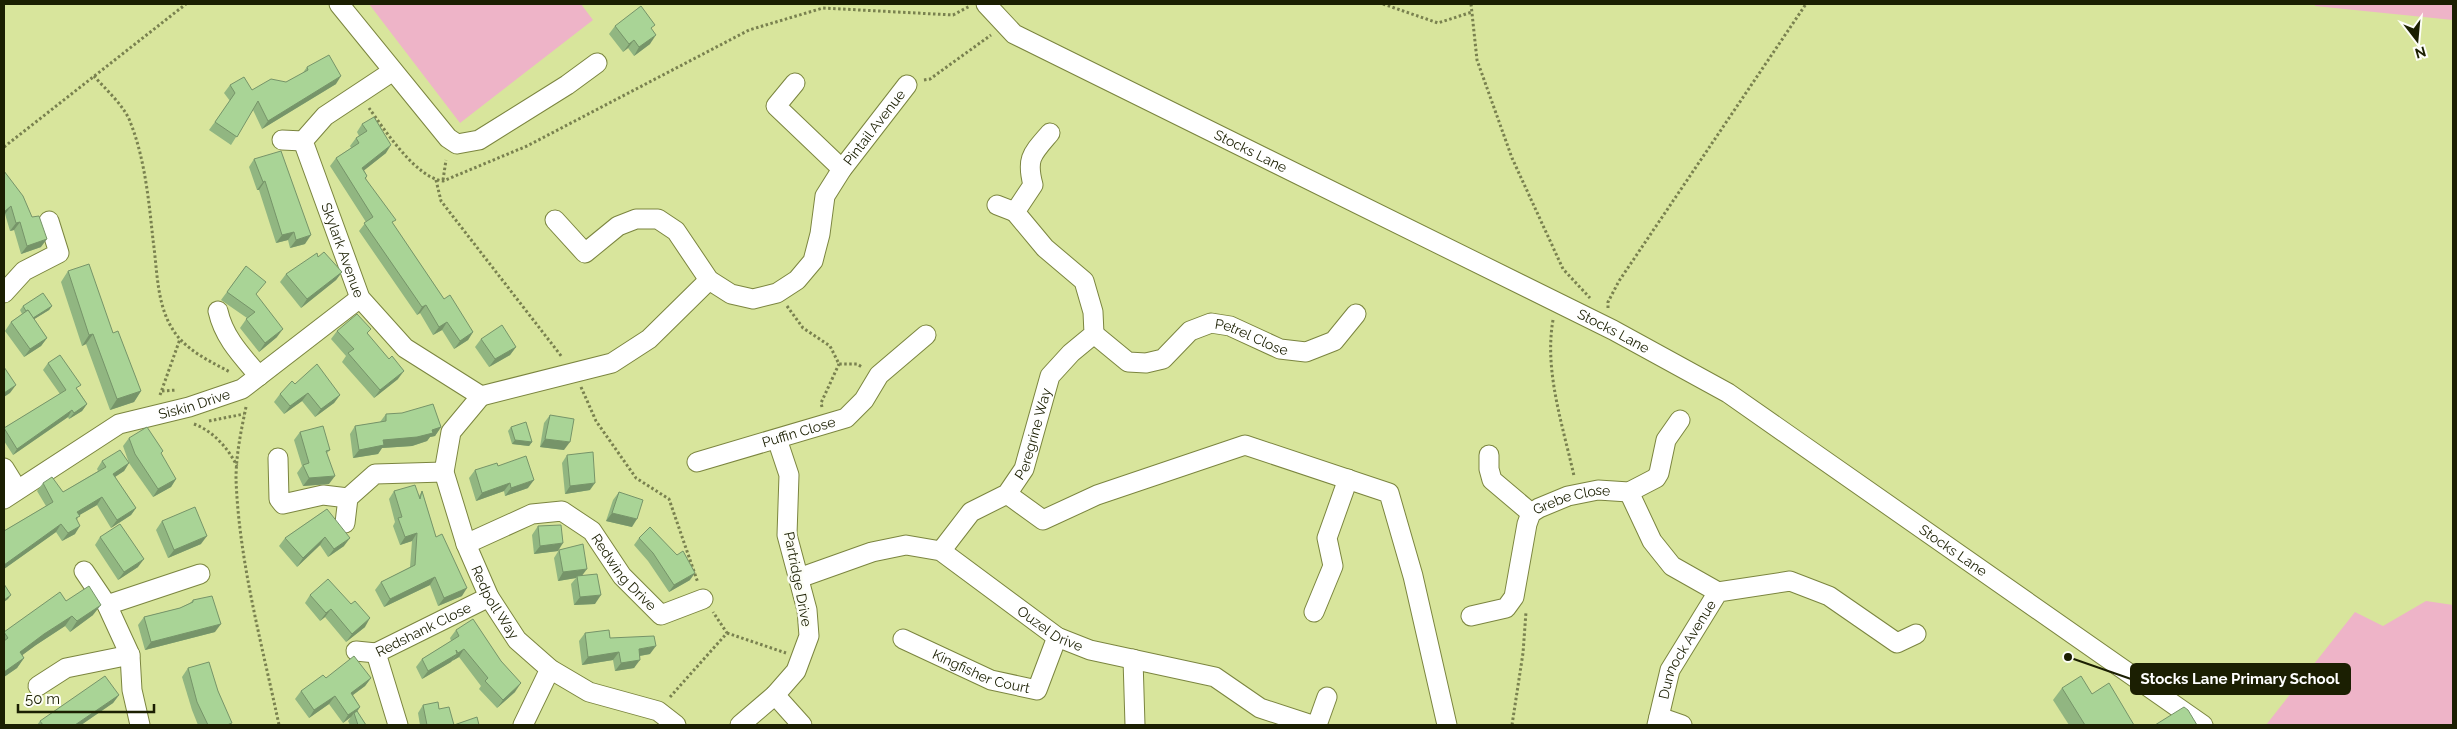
<svg xmlns="http://www.w3.org/2000/svg" width="2457" height="729" font-family="Raleway,sans-serif">
<style>
.green{fill:#eeb4c8}
.lines{fill:none;stroke-linecap:round;stroke-linejoin:round}
.minor-casing{stroke:#7b853f;stroke-width:21}
.path{stroke:#79814f;stroke-width:3;stroke-dasharray:2.5 2.5;stroke-linecap:butt}
.minor{stroke:#fff;stroke-width:19}
.wall{fill:#91b681}
.shaded-wall{fill:#769469}
.building{fill:#a9d496;stroke:#769469}
.labels{text-anchor:middle;stroke-width:5;stroke-linejoin:round;paint-order:stroke}
.street-label{font-size:14px;fill:#1b1f02;stroke:#fdfef7}
.leader{fill:none;stroke:#1b1f02;stroke-width:2}
.callout-dot{fill:#1b1f02;stroke:#fdfef7;stroke-width:2}
.callout{fill:#1b1f02;stroke:#1b1f02;stroke-width:2}
.callout-label{font-size:15px;text-anchor:middle;font-weight:bold;fill:#fff}
</style>
<rect width="100%" height="100%" fill="#d8e59c"/>
<g class="green">
<path d="M369,4H581L593,20L460,123Z"/>
<path d="M2315,4H2453V20L2315,6Z"/>
<path d="M2426,601L2453,605V725H2266L2355,612L2383,626Z"/>
</g>
<g class="lines">
<g class="minor-casing">
<g id="minor">
<path d="M339,4L448,138L457,144L479,140L567,85L597,63"/>
<path id="s1" d="M986,4L1014,34L1613,330L1728,393L2203,725"/>
<path id="s2" d="M393,71L325,116L303,141L360,298L405,348L481,396"/>
<path d="M795,83L776,106L842,169"/>
<path d="M282,140L303,141"/>
<path d="M997,205L1015,212"/>
<path id="s3" d="M555,220L585,253L618,226L636,219H658L676,231L709,280L731,294L753,299L777,293L797,280L813,261L820,234L825,196L842,169L907,85"/>
<path d="M4,293L24,271L59,253L49,221"/>
<path d="M218,311C224,338 242,356 259,376"/>
<path id="s4" d="M1094,334L1128,362L1146,363L1163,359L1190,331L1211,323L1230,326L1280,349L1306,352L1334,341L1356,314"/>
<path id="s5" d="M481,396L451,432L444,472L466,544L489,597L517,640L550,669L589,692L658,711L676,725"/>
<path d="M481,396L612,363L649,339L709,280"/>
<path d="M1489,455V469L1492,480L1531,513"/>
<path d="M278,458L279,499L283,504L323,495L348,498"/>
<path id="s6" d="M697,462L846,418L864,400L879,375L926,335"/>
<path d="M4,468L17,489"/>
<path d="M1629,492L1652,541L1672,566L1718,592"/>
<path d="M1007,494L1043,520L1097,495L1245,445L1389,493L1413,576L1447,725"/>
<path id="s7" d="M4,499L119,424L189,407L242,389L360,298"/>
<path d="M345,523L348,498L375,474L444,472"/>
<path id="s8" d="M466,544L532,514L562,511L592,531L622,576L661,615L703,599"/>
<path id="s9" d="M941,551L971,512L1007,494L1024,469L1050,376L1071,353L1094,334L1093,312L1084,281L1045,248L1015,212L1033,185C1026,158 1032,154 1050,133"/>
<path d="M84,571L107,605L130,655L132,690L140,725"/>
<path id="s10" d="M799,578L872,552L906,545L941,551L1057,637L1090,650L1215,677L1260,708L1312,725"/>
<path d="M107,605L200,574"/>
<path d="M1314,612L1333,566L1327,538L1348,479"/>
<path id="s11" d="M1471,616L1506,608L1514,597L1527,524L1531,513L1539,508L1568,496L1598,490L1629,492L1656,478L1659,473L1666,440L1680,420"/>
<path id="s12" d="M903,639L991,680L1037,690L1057,637"/>
<path d="M356,651L376,653"/>
<path d="M1133,659L1135,725"/>
<path d="M38,686L66,668L130,655"/>
<path d="M775,695L802,725"/>
<path d="M1659,717L1682,725"/>
<path id="s13" d="M398,725L376,653L489,597"/>
<path d="M523,725L550,669"/>
<path d="M740,725L775,695L796,671L809,636L807,610L787,535L789,475L777,439"/>
<path d="M1317,725L1327,697"/>
<path id="s14" d="M1657,725L1670,670L1718,592L1790,581L1829,596L1897,643L1916,634"/>
</g>
</g>
<g class="path">
<path d="M1383,4L1438,23L1472,12"/>
<path d="M1471,4L1477,60L1512,158L1563,269L1590,298"/>
<path d="M94,76C106,90 125,106 131,124C145,160 149,202 153,240C158,274 156,311 179,338C192,353 213,363 230,372"/>
<path d="M924,80L930,79L991,35"/>
<path d="M369,108C384,129 416,178 443,181L527,146L749,30L823,8L953,15L970,6"/>
<path d="M4,147L186,4"/>
<path d="M436,180L441,201L562,357"/>
<path d="M443,180L446,160"/>
<path d="M787,306L803,328L830,346L839,364H857L862,367"/>
<path d="M1608,308V302L1619,281L1806,4"/>
<path d="M1553,320C1544,371 1563,426 1574,476"/>
<path d="M581,387L596,421L636,478L669,499L698,583"/>
<path d="M162,391L177,390"/>
<path d="M160,395L180,339"/>
<path d="M246,407C241,431 236,455 236,479C239,562 262,644 279,725"/>
<path d="M822,407L821,403L839,364"/>
<path d="M209,421L244,414"/>
<path d="M194,424C213,431 228,448 237,466"/>
<path d="M727,633L786,653"/>
<path d="M670,697L727,633L713,612"/>
<path d="M1512,725L1523,653L1526,612"/>
</g>
<use href="#minor" class="minor"/>
</g>
<g class="wall">
<path d="M615,26L652,30L650,44L634,56L628,48L623,52L609,34Z"/>
<path d="M307,67L336,84L262,129L253,110L231,145L209,130L230,101L224,93L230,85L252,90L286,82L302,74Z"/>
<path d="M362,124L386,153L364,170L367,176L366,179L393,224L444,299L473,332L468,340L454,349L442,330L433,335L420,313L417,315L359,231L366,222L330,166L336,158L351,148L350,146L356,138L359,136L357,132Z"/>
<path d="M254,159L305,244L290,248L288,240L276,243L259,190H257L249,167Z"/>
<path d="M4,171L41,247L21,254L14,230L10,231L5,214Z"/>
<path d="M318,257L342,272L336,280L301,308L280,282L286,274Z"/>
<path d="M246,266L256,295L277,337L259,352L240,328L247,318L221,300Z"/>
<path d="M68,271L113,333L141,391L134,402L110,410L86,344L82,346L61,282Z"/>
<path d="M23,306H52L49,310L34,319L47,338L41,346L24,357L5,331L11,322L22,314L20,310Z"/>
<path d="M337,331L368,334L398,379L374,398L342,362L346,356L331,339Z"/>
<path d="M481,339L516,347L510,355L489,367L475,347Z"/>
<path d="M48,363L78,390L87,404L82,411L69,419L68,417L13,455L4,441V428L60,394L43,370Z"/>
<path d="M295,384L340,395L334,403L315,417L302,401L284,414L274,402L280,394Z"/>
<path d="M386,414L441,427L435,436L430,437L427,441L412,446L382,448L378,454L353,458L350,434L355,426L380,422Z"/>
<path d="M550,415L564,450L540,447L544,423Z"/>
<path d="M511,427L532,442L529,446L512,444L508,431Z"/>
<path d="M300,432L330,450L327,453L329,484L303,486L297,473L302,466L294,440Z"/>
<path d="M129,438L176,479L171,487L153,497L129,463L123,446Z"/>
<path d="M567,455L590,490L565,494L562,463Z"/>
<path d="M102,461L129,463L124,471L115,477L136,508L131,515L111,528L97,505L79,515L77,520L75,534L62,541L56,532L4,569V531L46,506L37,491L43,483L63,492L98,471L97,469Z"/>
<path d="M498,466L528,488L505,496L504,491L476,501L469,478L475,470Z"/>
<path d="M394,491L419,496L422,491L436,537L462,596L438,606L430,585L384,607L375,590L381,582L410,567L412,541L400,545L393,526L395,522L389,499Z"/>
<path d="M619,492L632,527L606,521L613,500Z"/>
<path d="M327,509L344,546L328,557L320,545L297,567L279,546L285,538Z"/>
<path d="M162,521L201,544L168,558L156,530Z"/>
<path d="M538,526L558,551L534,554L532,535Z"/>
<path d="M100,537L138,567L118,580L95,545Z"/>
<path d="M639,538L690,580L669,592L648,561L634,545Z"/>
<path d="M559,550L582,576L595,604L574,605L571,584L576,578L558,581L554,558Z"/>
<path d="M310,595L365,627L346,642L325,617L320,621L305,603Z"/>
<path d="M193,600L215,632L145,650L138,625L144,617L180,608L190,603Z"/>
<path d="M66,601L93,615L70,632L65,626L36,645L22,655L24,658L17,668L4,677V632Z"/>
<path d="M456,630L515,692L497,708L479,689L481,686L459,657L452,661L451,662L422,679L416,667L422,659L451,641L450,638Z"/>
<path d="M585,633L610,638L650,654L640,656L634,668L615,671L613,660L582,665L579,641Z"/>
<path d="M188,668L218,691L230,725H198L192,710L182,677Z"/>
<path d="M326,678H371L365,686L353,695L360,707L357,712L366,725H350L348,721L351,717L343,723L329,704L309,718L295,699L301,691Z"/>
<path d="M2062,688L2092,694L2134,725H2069L2053,700Z"/>
<path d="M119,695L113,703L81,725H37L40,721Z"/>
<path d="M423,705L439,709L454,725H479H420L418,713Z"/>
</g>
<g class="shaded-wall">
<path d="M656,35L650,44L634,56L639,47Z"/>
<path d="M634,40L628,48L623,52L629,44Z"/>
<path d="M341,76L336,84L262,129L268,121Z"/>
<path d="M391,145L386,153L357,176L362,168Z"/>
<path d="M265,181L259,190H257L263,182Z"/>
<path d="M11,206L5,214L4,215V212Z"/>
<path d="M20,222L14,230L10,231L16,223Z"/>
<path d="M294,232L288,240L276,243L282,235Z"/>
<path d="M311,235L305,244L290,248L296,240Z"/>
<path d="M47,239L41,247L21,254L27,246Z"/>
<path d="M342,272L336,280L301,308L307,299Z"/>
<path d="M426,305L420,313L417,315L422,307Z"/>
<path d="M52,306L49,310L28,323L31,319Z"/>
<path d="M447,322L442,330L433,335L439,327Z"/>
<path d="M283,329L277,337L259,352L265,343Z"/>
<path d="M473,332L468,340L454,349L460,341Z"/>
<path d="M93,334L86,344L82,346L89,335Z"/>
<path d="M47,338L41,346L24,357L30,349Z"/>
<path d="M516,347L510,355L489,367L495,359Z"/>
<path d="M404,371L398,379L374,398L380,390Z"/>
<path d="M16,385L10,393L4,397V393Z"/>
<path d="M141,391L134,402L110,410L117,399Z"/>
<path d="M308,393L302,401L284,414L290,406Z"/>
<path d="M340,395L334,403L315,417L321,409Z"/>
<path d="M87,404L82,411L69,419L74,413Z"/>
<path d="M72,410L68,417L13,455L17,449Z"/>
<path d="M441,427L435,436L430,437L427,441L412,446L382,448L378,454L353,458L359,450L383,440Z"/>
<path d="M545,439L570,442L564,450L540,447Z"/>
<path d="M515,440L532,442L529,446L512,444Z"/>
<path d="M129,463L124,471L107,482L113,474Z"/>
<path d="M335,476L329,484L303,486L309,478Z"/>
<path d="M176,479L171,487L153,497L158,489Z"/>
<path d="M534,480L528,488L505,496L511,488Z"/>
<path d="M510,483L504,491L476,501L482,493Z"/>
<path d="M595,483L590,490L565,494L570,486Z"/>
<path d="M102,497L97,505L71,520L77,512Z"/>
<path d="M136,508L131,515L111,528L117,520Z"/>
<path d="M612,513L637,519L632,527L606,521Z"/>
<path d="M61,524L56,532L4,569V565Z"/>
<path d="M80,526L75,534L62,541L68,533Z"/>
<path d="M417,533L412,541L400,545L405,537Z"/>
<path d="M207,536L201,544L168,558L174,550Z"/>
<path d="M325,537L320,545L297,567L303,558Z"/>
<path d="M350,538L344,546L328,557L334,549Z"/>
<path d="M563,543L558,551L534,554L540,546Z"/>
<path d="M144,559L138,567L118,580L124,572Z"/>
<path d="M587,569L581,577L577,576L576,578L558,581L563,572Z"/>
<path d="M695,573L690,580L669,592L674,585Z"/>
<path d="M435,577L430,585L384,607L390,599Z"/>
<path d="M467,588L462,596L438,606L444,598Z"/>
<path d="M11,595L8,599L4,602V600Z"/>
<path d="M601,595L595,604L574,605L580,597Z"/>
<path d="M101,605L93,615L70,632L77,621Z"/>
<path d="M331,609L325,617L320,621L326,613Z"/>
<path d="M72,616L65,626L36,645L13,662L20,652L44,634Z"/>
<path d="M370,618L365,627L346,642L352,634Z"/>
<path d="M221,624L215,632L145,650L151,642Z"/>
<path d="M656,646L650,654L633,657L639,649Z"/>
<path d="M464,649L459,657L452,661L458,653Z"/>
<path d="M619,652L613,660L582,665L588,657Z"/>
<path d="M457,654L451,662L422,679L428,671Z"/>
<path d="M24,658L17,668L4,677V672Z"/>
<path d="M640,660L634,668L615,671L621,663Z"/>
<path d="M371,678L365,686L346,700L351,693Z"/>
<path d="M521,683L515,692L497,708L503,700Z"/>
<path d="M119,695L113,703L81,725H75Z"/>
<path d="M335,696L329,704L309,718L314,710Z"/>
<path d="M360,707L354,715V713L351,717L343,723L348,715Z"/>
</g>
<g class="building">
<path d="M641,6L655,25L651,28L656,35L639,47L634,40L629,44L615,26Z"/>
<path d="M329,55L341,76L268,121L258,101L237,137L215,122L235,93L230,85L244,77L252,90L271,79L286,82L308,70L307,67Z"/>
<path d="M374,117L391,145L362,168L367,176L365,178L396,220L392,222L444,299L450,295L473,332L460,341L447,322L439,327L426,305L422,307L364,223L373,217L336,158L359,143L356,138L367,131L362,124Z"/>
<path d="M281,151L311,235L296,240L294,232L282,235L265,181L263,182L254,159Z"/>
<path d="M4,171L23,196L32,217L39,216L47,239L27,246L20,222L16,223L11,206L4,212Z"/>
<path d="M324,252L342,272L307,299L286,274L317,253L318,257Z"/>
<path d="M89,264L113,333L118,331L141,391L117,399L93,334L89,335L68,271Z"/>
<path d="M246,266L266,282L256,294L283,329L265,343L246,319L255,312L227,292Z"/>
<path d="M43,293L52,306L33,318L28,310L26,311L23,306Z"/>
<path d="M28,310L47,338L30,349L11,322Z"/>
<path d="M357,314L371,329L367,333L389,359L392,356L404,371L380,390L348,353L354,349L337,331Z"/>
<path d="M502,325L516,347L495,359L481,339Z"/>
<path d="M60,355L81,385L76,388L87,404L74,413L72,410L17,449L4,428L66,390L48,363Z"/>
<path d="M317,364L340,395L321,409L308,393L290,406L280,394L292,381L295,384Z"/>
<path d="M4,367L16,385L4,393Z"/>
<path d="M433,404L441,427L432,430L433,433L417,437L383,440L384,445L359,450L355,426L386,421V414L402,413Z"/>
<path d="M550,415L574,419L570,442L545,439Z"/>
<path d="M526,422L532,442L515,440L511,427Z"/>
<path d="M323,426L330,450L326,451L335,476L309,478L303,465L309,463L300,432Z"/>
<path d="M147,427L163,451L161,453L176,479L158,489L135,454L129,438Z"/>
<path d="M120,450L129,463L113,474L136,508L117,520L102,497L77,512L80,516L76,518L80,526L68,533L61,524L4,565V531L53,502L43,483L52,477L63,492L106,467L102,461Z"/>
<path d="M593,452L595,483L570,486L567,455Z"/>
<path d="M526,456L534,480L511,488L510,483L482,493L475,470L497,463L498,466Z"/>
<path d="M415,485L420,499L422,491L436,537L442,534L467,588L444,598L435,577L390,599L381,582L415,565L417,533L405,537L398,518L402,517L394,491Z"/>
<path d="M619,492L643,500L637,519L612,513Z"/>
<path d="M195,507L207,536L174,550L162,521Z"/>
<path d="M327,509L350,538L334,549L325,537L303,558L285,538Z"/>
<path d="M120,524L144,559L124,572L100,537Z"/>
<path d="M561,525L563,543L540,546L538,526Z"/>
<path d="M650,527L677,555L683,551L695,573L674,585L653,553L639,538Z"/>
<path d="M583,544L587,569L563,572L559,550Z"/>
<path d="M597,574L601,595L580,597L577,576Z"/>
<path d="M328,579L351,604L355,601L370,618L352,634L331,609L326,613L310,595Z"/>
<path d="M4,584L11,595L4,600Z"/>
<path d="M89,586L101,605L77,621L72,616L44,634L20,652L24,658L4,672V641L8,638L4,632L60,592L66,601Z"/>
<path d="M212,596L221,624L151,642L144,617L180,608L193,602V600Z"/>
<path d="M473,619L501,661L521,683L503,700L485,681L488,678L464,649L458,653L456,650L457,654L428,671L422,659L459,636L456,630Z"/>
<path d="M609,630L610,638L654,636L656,646L639,649L640,660L621,663L619,652L588,657L585,633Z"/>
<path d="M354,656L371,678L351,693L360,707L348,715L335,696L314,710L301,691L323,675L326,678Z"/>
<path d="M209,662L218,691L232,723L227,725H208L197,702L188,668Z"/>
<path d="M105,676L119,695L75,725H43L40,721Z"/>
<path d="M2081,676L2092,694L2109,683L2134,725H2085L2062,688Z"/>
<path d="M438,702L439,709L449,707L454,725L477,717L479,725H427L423,705Z"/>
<path d="M2184,707L2188,710L2197,725H2155Z"/>
<path d="M357,711L366,725H358L354,713Z"/>
</g>
<g class="labels">
<g class="street-label">
<text dy="5" stroke="none"><textPath href="#s3" startOffset="482">Pintail Avenue</textPath></text>
<text dy="5" stroke="none"><textPath href="#s1" startOffset="305">Stocks Lane</textPath></text>
<text dy="5" stroke="none"><textPath href="#s2" startOffset="231">Skylark Avenue</textPath></text>
<text dy="5" stroke="none"><textPath href="#s1" startOffset="710">Stocks Lane</textPath></text>
<text dy="5" stroke="none"><textPath href="#s4" startOffset="184">Petrel Close</textPath></text>
<text dy="5" stroke="none"><textPath href="#s7" startOffset="215">Siskin Drive</textPath></text>
<text dy="5" stroke="none"><textPath href="#s6" startOffset="106">Puffin Close</textPath></text>
<text dy="5" stroke="none"><textPath href="#s9" startOffset="156">Peregrine Way</textPath></text>
<text dy="5" stroke="none"><textPath href="#s11" startOffset="179">Grebe Close</textPath></text>
<text dy="5" stroke="none"><textPath href="#s1" startOffset="1115">Stocks Lane</textPath></text>
<text dy="5" stroke="none"><textPath href="#s8" startOffset="191">Redwing Drive</textPath></text>
<text transform="translate(798 579) rotate(79)" y="5">Partridge Drive</text>
<text dy="5" stroke="none"><textPath href="#s5" startOffset="228">Redpoll Way</textPath></text>
<text dy="5" stroke="none"><textPath href="#s10" startOffset="282">Ouzel Drive</textPath></text>
<text dy="5" stroke="none"><textPath href="#s13" startOffset="128">Redshank Close</textPath></text>
<text dy="5" stroke="none"><textPath href="#s14" startOffset="82">Dunnock Avenue</textPath></text>
<text dy="5" stroke="none"><textPath href="#s12" startOffset="85">Kingfisher Court</textPath></text>
</g>
</g>
<path class="leader" d="M2068 657L2131 679"/>
<circle class="callout-dot" cx="2068" cy="657" r="5"/>
<rect class="callout" x="2131" y="664" width="219" height="30" rx="5"/>
<g class="callout-label">
<text x="2240" y="684">Stocks Lane Primary School</text>
</g>
<rect width="2457" height="729" fill="none" stroke="#1b1f02" stroke-width="10"/>
<g transform="translate(2417 40) rotate(164)" stroke="#fdfef7" stroke-width="4" paint-order="stroke">
<path d="M0-4L9 19L0 12L-9 19Z" fill="#1b1f02"/>
<text y="-8" font-size="14" font-weight="bold" text-anchor="middle" fill="#1b1f02">N</text>
</g>
<path d="M18 704v8h136v-8" fill="none" stroke="#1b1f02" stroke-width="2.5"/>
<text x="25" y="704" font-size="15" fill="#1b1f02" stroke="#fdfef7" stroke-width="4" paint-order="stroke">50 m</text>
</svg>
